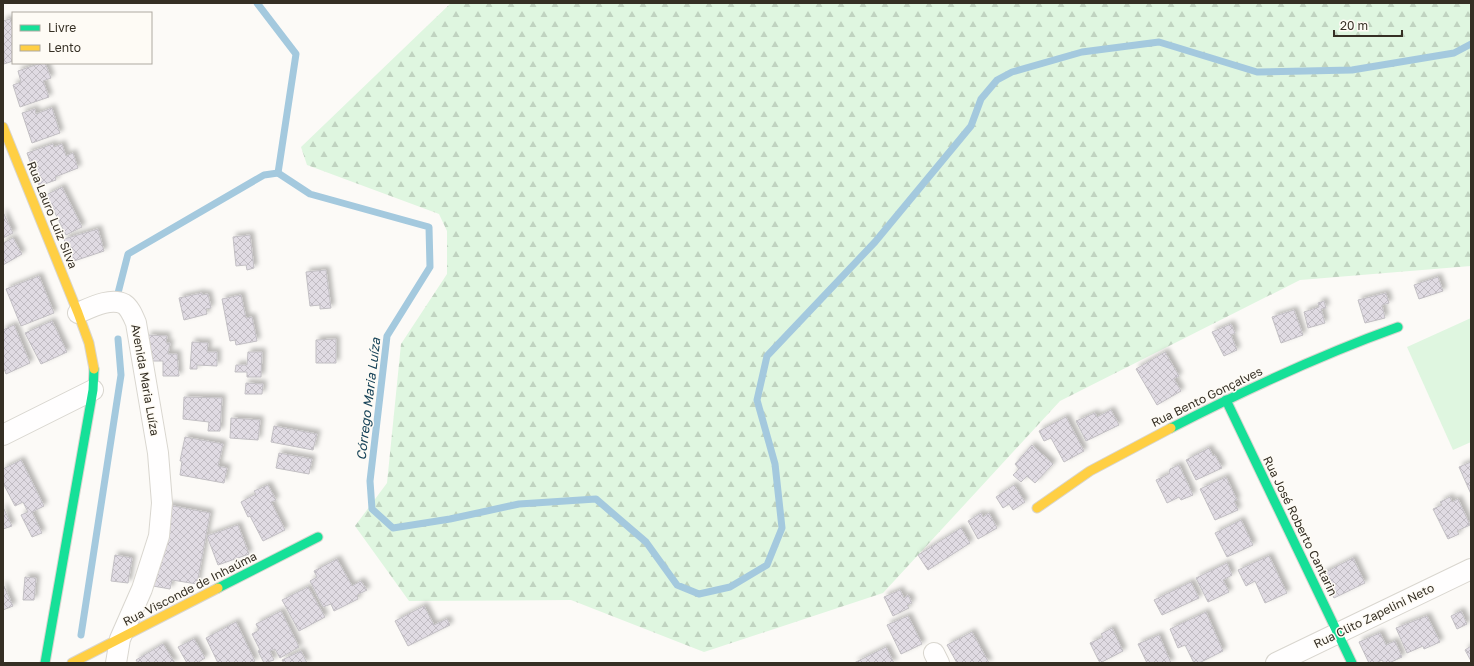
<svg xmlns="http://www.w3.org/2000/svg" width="1474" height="666" font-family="'Golos Text',sans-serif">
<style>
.forest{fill:url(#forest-firs)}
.pitch{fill:#dff6e0}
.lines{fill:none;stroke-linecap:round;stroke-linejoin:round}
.stream{stroke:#a4c9de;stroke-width:7}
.building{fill:url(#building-cross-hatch);stroke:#c2bfc3;filter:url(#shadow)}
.street-casing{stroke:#d9d6cf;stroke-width:22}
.fast-casing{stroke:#d9d6cf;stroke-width:11}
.slow-casing{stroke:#d9d6cf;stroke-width:11}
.street{stroke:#fffefe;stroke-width:20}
.fast{stroke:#16e098;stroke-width:9}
.slow{stroke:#ffcf43;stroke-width:9}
.labels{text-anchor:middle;stroke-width:3;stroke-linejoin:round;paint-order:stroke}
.street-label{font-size:12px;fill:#352f24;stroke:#fefbf5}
.water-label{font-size:13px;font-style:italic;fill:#174359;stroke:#fefbf5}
</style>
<defs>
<pattern id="forest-firs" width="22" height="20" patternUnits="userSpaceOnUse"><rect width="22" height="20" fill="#dff6e0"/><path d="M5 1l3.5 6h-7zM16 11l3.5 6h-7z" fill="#c0d3c0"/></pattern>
<pattern id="building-cross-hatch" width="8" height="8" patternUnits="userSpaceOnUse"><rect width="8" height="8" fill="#e0dbe3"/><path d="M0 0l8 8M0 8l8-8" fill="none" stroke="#c1bcc3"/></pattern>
<filter id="shadow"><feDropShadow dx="3.5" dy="-3.5" stdDeviation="2" flood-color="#0004"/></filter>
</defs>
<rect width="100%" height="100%" fill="#fcfaf7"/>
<path class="forest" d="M451,3H1471V266L1300,280L1060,401L883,593L704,652L571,600L409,601L355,526L387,483L401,344L447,274V231L439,214L307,165L301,147Z"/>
<path class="pitch" d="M1471,318V442L1453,450L1407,347Z"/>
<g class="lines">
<g class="stream">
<path d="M257,3L296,54L278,173L310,194L429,227L430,267L387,336L370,481L372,509L393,528L450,519L519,504L596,499L646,542L677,585L699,594L730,587L767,565L782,528L775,464L757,400L767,356L875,242L971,126L981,99L997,80L1012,72L1082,52L1159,42L1257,72L1352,70L1454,53L1471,44"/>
<path d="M118,293L128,254L264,175L278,173"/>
<path d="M81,635L121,375L118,339"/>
</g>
</g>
<g class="building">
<path d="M10,19L13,28V61L4,64L3,21Z"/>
<path d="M41,63H45L51,78L43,81L49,97L20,107L13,85L21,82L18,71Z"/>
<path d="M52,108L60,133L32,143L22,113L35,109L36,114Z"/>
<path d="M53,144L54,147L62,144L66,156L73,153L78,168L55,177L56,180L39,186L27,153Z"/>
<path d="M62,187L82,227L66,235L46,195Z"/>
<path d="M3,212L13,233L3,238Z"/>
<path d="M98,229L104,251L71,262L64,239Z"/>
<path d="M250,235L254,268L247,270L246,265L236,266L233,237Z"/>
<path d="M13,238L22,254L3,265V243Z"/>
<path d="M326,270L331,308L320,309V305L310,306L306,272Z"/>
<path d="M39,276L54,313L21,326L6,289Z"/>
<path d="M1438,277L1443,291L1419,299L1414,285Z"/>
<path d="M202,293V295L208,294L211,308L206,309L207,314L184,320L179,298Z"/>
<path d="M1386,293L1389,303L1382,305L1385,318L1365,323L1358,300Z"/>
<path d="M241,295L246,318L252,317L257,341L236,345L235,340L230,341L222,299Z"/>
<path d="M1324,301L1326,308L1321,309L1325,323L1308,328L1304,312L1319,307L1318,303Z"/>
<path d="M1294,310L1303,335L1281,343L1272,317Z"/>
<path d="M52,321L67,352L41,364L25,333Z"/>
<path d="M1231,324L1235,333L1231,335L1237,350L1224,356L1212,332Z"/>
<path d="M14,325L30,363L6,374L3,366V330Z"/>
<path d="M148,335L167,336L166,343H170L168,354H177L179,376H163V361H148Z"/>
<path d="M336,339V363H316V340Z"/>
<path d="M192,342L208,343L207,352H217V366L197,365V369H190Z"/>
<path d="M248,352H262L261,377H247V372H235L236,365H247Z"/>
<path d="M1165,352L1179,376L1174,379L1181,391L1157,405L1136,369Z"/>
<path d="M246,383L263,384L262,394H245Z"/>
<path d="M184,397L222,398L220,431H208L209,422L183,419Z"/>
<path d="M1111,410L1119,425L1086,441L1076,421L1095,413L1097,417Z"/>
<path d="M1066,417L1084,451L1064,462L1051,438L1044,441L1039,431Z"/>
<path d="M231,418L260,420L258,440L230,438Z"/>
<path d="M274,426L317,434L313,450L271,442Z"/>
<path d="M185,437L223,444L218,466L227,468L224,483L180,475L182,461H180Z"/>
<path d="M1032,445L1053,464L1035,483L1027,476L1021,482L1013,475L1019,469L1015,464Z"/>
<path d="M1209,448L1213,456L1215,455L1222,468L1196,480L1186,460Z"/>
<path d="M279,453L312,459L309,474L276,468Z"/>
<path d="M21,460L44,506L32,512L42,533L32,537L21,515L28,512L23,502L15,506L3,483V469Z"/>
<path d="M1471,462V494L1459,467Z"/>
<path d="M1179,465L1193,495L1181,500L1179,497L1167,503L1156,480L1169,474L1170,469Z"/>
<path d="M1226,477L1237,500L1234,501L1238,510L1215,520L1200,489Z"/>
<path d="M268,485L276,500L271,502L285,530L263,541L250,516L248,517L241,502L256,494L254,491Z"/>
<path d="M1014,485L1025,502L1013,510L1009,504L1003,508L996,497Z"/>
<path d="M1450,497L1452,502L1458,499L1470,525L1457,531L1459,534L1448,539L1433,509L1442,505L1440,502Z"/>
<path d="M168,505L210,513L197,584L172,580L170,589L153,586Z"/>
<path d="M3,507L12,526L3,529Z"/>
<path d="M981,513L983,517L989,513L997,528L978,539L968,521Z"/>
<path d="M1241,520L1253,545L1227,557L1215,533Z"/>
<path d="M238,525L249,554L218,565L207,536Z"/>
<path d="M961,528L970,543L928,570L918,555Z"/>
<path d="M115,555L132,558L128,583L111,581Z"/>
<path d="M1269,556L1287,593L1265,603L1255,581L1246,586L1238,570Z"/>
<path d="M1353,558L1365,583L1334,598L1322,574Z"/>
<path d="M337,559L352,586L361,581L367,590L357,595L358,599L334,611L331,604L323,607L310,581L317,577L314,571Z"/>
<path d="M1227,563L1232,575L1223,580L1229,592L1208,602L1196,578Z"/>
<path d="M25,577L36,578L34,600H23Z"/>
<path d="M1191,582L1199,598L1162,615L1154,600Z"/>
<path d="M3,584L13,606L3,610Z"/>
<path d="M308,587L325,617L299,631L282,600Z"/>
<path d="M900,590L904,598L908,595L912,603L907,605L909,608L893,616L884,597Z"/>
<path d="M424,606L434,625L447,619L450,625L408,646L395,621Z"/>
<path d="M281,611L299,647L280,658L275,649L270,651L274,660L264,663L258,651L260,650L252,634L259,630L256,624Z"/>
<path d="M1461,611L1467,624L1457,629L1451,616Z"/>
<path d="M1206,612L1223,651L1199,663H1194L1185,645L1178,648L1170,629Z"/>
<path d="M908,616L922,644L901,654L887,625Z"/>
<path d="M1427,616L1440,642L1424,649L1423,646L1407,653L1396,628Z"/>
<path d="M236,622L255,661L251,663H218L206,638Z"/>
<path d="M1112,628L1123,651L1100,663L1090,643L1103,637L1101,634Z"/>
<path d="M972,632L989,663H957L947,645Z"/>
<path d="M1380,633L1386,645L1395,641L1402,657L1389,663H1384L1382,660L1376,663H1369L1359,642Z"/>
<path d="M1159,635L1171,663H1147L1138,644Z"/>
<path d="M194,639L205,658L197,663H187L178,647Z"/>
<path d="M163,644L175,663H138L136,660Z"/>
<path d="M1471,646V661L1465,650Z"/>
<path d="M886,647L894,663H854Z"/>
<path d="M301,651L307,663H284L282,660Z"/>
</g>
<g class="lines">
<g class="street-casing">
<g id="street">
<path d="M78,313C90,308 110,297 124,304C130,308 133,316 136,323L158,453L162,503L159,536L142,589L120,639L116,663"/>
<path d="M3,435L93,390"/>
<path d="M934,653L939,663"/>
<path d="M1276,663L1471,569"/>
</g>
</g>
<g class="fast-casing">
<g id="fast">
<path d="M1226,400L1352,663"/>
<path d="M1171,428C1245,390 1320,355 1398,327"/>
<path d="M218,588L318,537"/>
<path d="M45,663L93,390L94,369"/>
</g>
</g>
<g class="slow-casing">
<g id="slow">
<path d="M3,127L78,313L89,343L94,369"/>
<path d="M1037,508L1090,471L1171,428"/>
<path d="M72,663L218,588"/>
</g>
</g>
<use href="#street" class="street"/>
<use href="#fast" class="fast"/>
<use href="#slow" class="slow"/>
</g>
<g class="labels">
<g class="street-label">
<text transform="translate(52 215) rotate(68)" y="4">Rua Lauro Luiz Silva</text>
<text transform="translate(145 380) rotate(80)" y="4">Avenida Maria Luíza</text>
<text transform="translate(1207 397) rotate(-26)" y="4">Rua Bento Gonçalves</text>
<text transform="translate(1300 526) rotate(64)" y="4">Rua José Roberto Cantarin</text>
<text transform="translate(190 589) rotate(-27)" y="4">Rua Visconde de Inhaúma</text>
<text transform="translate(1374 616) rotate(-26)" y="4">Rua Clito Zapelini Neto</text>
</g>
<g class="water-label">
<text transform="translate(368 399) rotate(-83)" y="5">Córrego Maria Luíza</text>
</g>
</g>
<rect width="1474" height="666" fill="none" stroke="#352f24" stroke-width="8"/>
<rect x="12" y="12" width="140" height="52" fill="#fefbf5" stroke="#aea9a1"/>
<rect x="20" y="25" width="20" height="6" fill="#16e098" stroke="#aea9a1"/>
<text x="48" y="32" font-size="12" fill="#352f24">Livre</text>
<rect x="20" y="45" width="20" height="6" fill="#ffcf43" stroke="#aea9a1"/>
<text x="48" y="52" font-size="12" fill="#352f24">Lento</text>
<path d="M1334 30v6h68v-6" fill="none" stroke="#352f24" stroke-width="2"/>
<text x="1340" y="30" font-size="12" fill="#352f24" stroke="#fefbf5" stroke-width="3" paint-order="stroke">20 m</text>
</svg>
